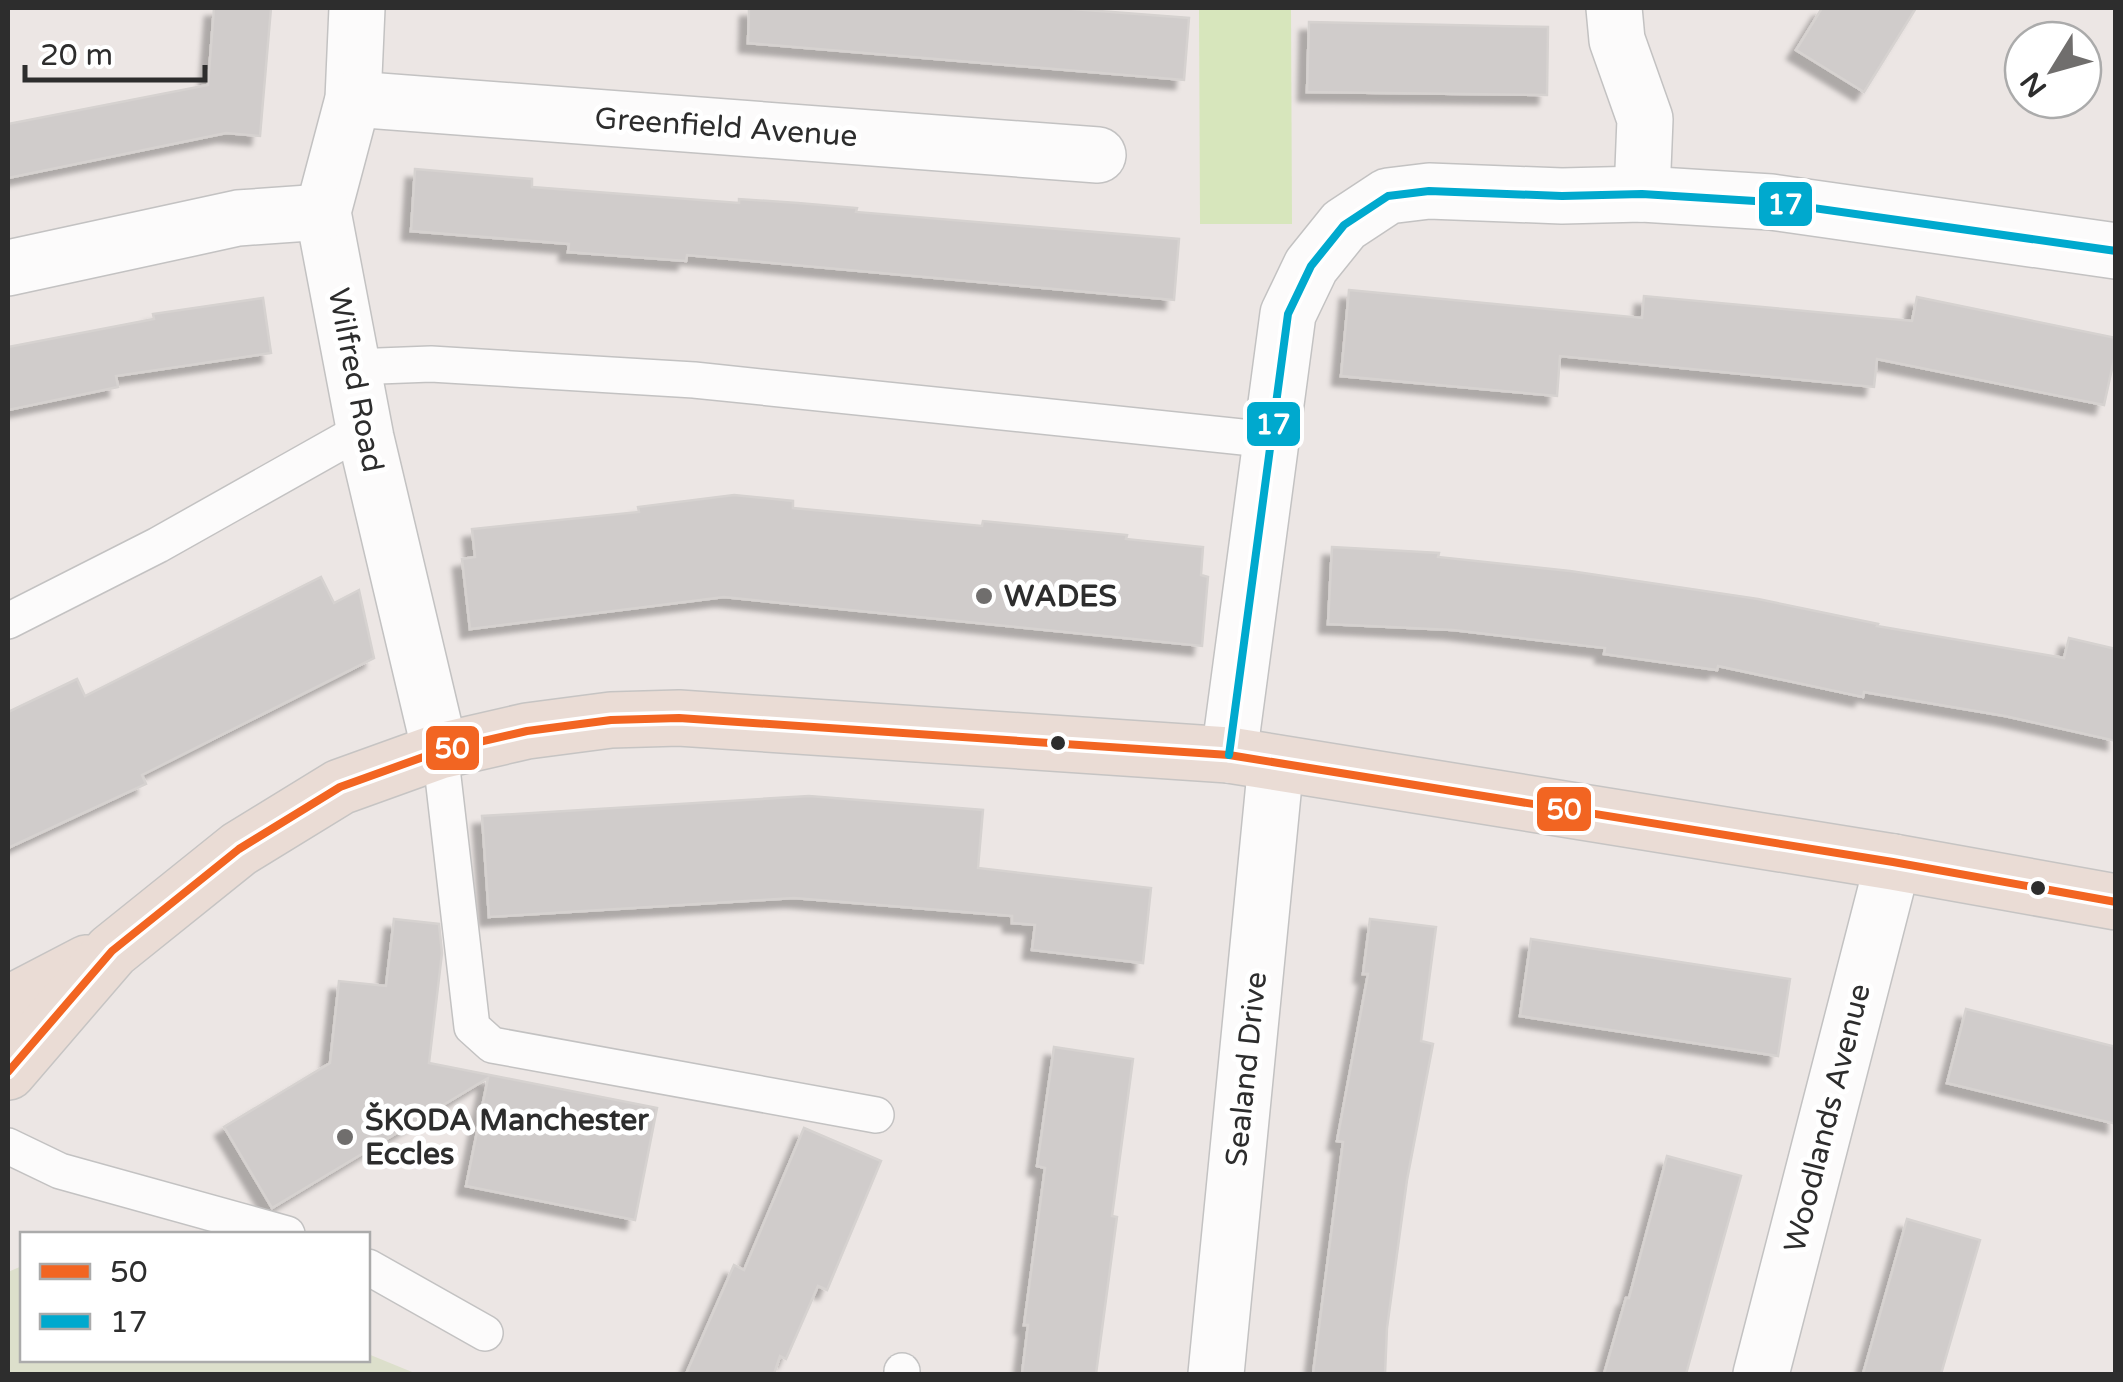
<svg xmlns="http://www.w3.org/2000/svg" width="2123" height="1382" font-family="'Varela Round',sans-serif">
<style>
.green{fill:#d7e6bc}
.cemetery{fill:#dcdfcb}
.building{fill:#d0cccb;stroke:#d6d2d0;stroke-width:2.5;filter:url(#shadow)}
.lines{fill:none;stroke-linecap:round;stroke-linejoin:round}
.service-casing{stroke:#c3c2c2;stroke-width:38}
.minor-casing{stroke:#c3c2c2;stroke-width:58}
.trunk-casing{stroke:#c6c4c3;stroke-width:58}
.service{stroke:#fcfbfb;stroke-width:35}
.minor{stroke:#fcfbfb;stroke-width:55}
.trunk{stroke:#eadcd5;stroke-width:55}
.bus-1-casing{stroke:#fff;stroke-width:15}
.bus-2-casing{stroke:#fff;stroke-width:15}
.bus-1{stroke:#f26522;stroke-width:8}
.bus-2{stroke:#00a9ce;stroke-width:8}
.poi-dot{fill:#706e6d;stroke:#fff;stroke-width:4}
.bus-dot{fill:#2d2d2d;stroke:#fff;stroke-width:4}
.labels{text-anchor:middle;stroke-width:10;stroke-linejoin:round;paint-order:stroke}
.street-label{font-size:30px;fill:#2d2d2d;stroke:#fff}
.poi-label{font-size:30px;font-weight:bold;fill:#2d2d2d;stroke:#fff;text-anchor:start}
.line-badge{stroke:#fff;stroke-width:4}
.badge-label{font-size:28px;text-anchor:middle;font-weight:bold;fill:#fff}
</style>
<defs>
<filter id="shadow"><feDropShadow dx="-9" dy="9" stdDeviation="2.5" flood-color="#0004"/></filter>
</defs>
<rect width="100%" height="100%" fill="#ece6e4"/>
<path class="green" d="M1199,8H1291L1292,224H1200Z"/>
<path class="cemetery" d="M22,1266V1360H368V1354L417,1374H8V1272Z"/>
<g class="building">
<path d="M214,8H271L260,136L226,133L8,178V124L208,85Z"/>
<path d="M749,8H1060L1189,18L1184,80L748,43Z"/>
<path d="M1822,8H1916L1864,92L1796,50Z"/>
<path d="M1309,22L1548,27L1547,95L1307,92Z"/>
<path d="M415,169L532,179V187L739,203V199L798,203L857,208L856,212L1179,239L1174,300L687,255L686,261L568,252L569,244L411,231Z"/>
<path d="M1349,290L1642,318L1644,296L1912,321L1917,297L2116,338V350L2104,405L1877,359L1874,387L1560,356L1557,396L1341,376Z"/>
<path d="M263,298L271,353L116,376L118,387L8,410V347L154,319L153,314Z"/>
<path d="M734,495L793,501V508L982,526L983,521L1127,535L1126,539L1203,547L1201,575L1208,577L1202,646L724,597L470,629L462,559L475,557L472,529L639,512L638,507Z"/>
<path d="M1332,547L1439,553L1438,557L1570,571L1758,599L1878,624L1877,626L2064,658L2069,638L2116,649V741L2005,716L1864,692L1863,697L1718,666L1717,670L1604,654L1605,648L1453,630L1328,624Z"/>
<path d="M321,577L334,603L359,590L374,658L142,775L146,784L8,848V712L77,679L85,696Z"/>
<path d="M809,796L983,810L978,868L1151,888L1143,963L1032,950L1035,925L1012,923V916L794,898L489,917L482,816Z"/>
<path d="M394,919L439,924L442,953L429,1063L657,1108L635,1220L466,1186L488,1078L272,1208L224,1127L330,1063L339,981L386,986Z"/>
<path d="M1370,919L1436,927L1421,1041L1433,1044L1407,1180L1387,1328L1385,1374H1313L1343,1142L1337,1141L1368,974H1363Z"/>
<path d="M1531,939L1790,979L1778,1056L1520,1016Z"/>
<path d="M1966,1009L2116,1047V1124L1947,1083Z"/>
<path d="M1054,1047L1133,1059L1112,1216L1117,1217L1096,1374H1022L1028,1325H1024L1045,1168L1037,1166Z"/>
<path d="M804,1128L881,1161L827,1290L818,1286L786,1359L780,1356L774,1374H686L734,1265L744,1270Z"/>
<path d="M1667,1156L1741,1176L1686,1374H1604L1626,1298H1629Z"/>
<path d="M1907,1219L1980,1240L1941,1374H1863Z"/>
</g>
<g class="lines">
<g class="service-casing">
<g id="service">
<path d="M352,367L431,364L694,380L1272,440"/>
<path d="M8,621L158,545L364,429"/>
<path d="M440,751L472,1027L492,1045L876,1115"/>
<path d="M8,1146L60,1171L287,1234"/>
<path d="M368,1267L485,1333"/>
<path d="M902,1374V1371"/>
</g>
</g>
<g class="minor-casing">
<g id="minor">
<path d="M357,8L353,99L323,212L366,438L440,751"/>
<path d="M1614,8L1617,40L1645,119L1642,194"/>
<path d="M353,99L1098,155"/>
<path d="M8,268L238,218L323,212"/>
<path d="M1229,755L1288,314L1311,266L1344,225L1388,196L1429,191L1562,196L1642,194L1771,202L2116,251"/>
<path d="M1216,1374L1276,763"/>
<path d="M1761,1374L1893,862"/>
</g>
</g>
<g class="trunk-casing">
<g id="trunk">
<path d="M8,1004L87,963"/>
<path d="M8,1072L112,951L239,849L340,787L440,751L527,731L611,720L679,718L1229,755L1893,862L2116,902"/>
</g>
</g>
<use href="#service" class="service"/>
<use href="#minor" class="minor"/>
<use href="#trunk" class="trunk"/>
<g class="bus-1-casing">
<path id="bus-1" d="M8,1072L112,951L239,849L340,787L440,751L527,731L611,720L679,718L1229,755L1893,862L2116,902"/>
</g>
<g class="bus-2-casing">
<path id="bus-2" d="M1229,755L1288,314L1311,266L1344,225L1388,196L1429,191L1562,196L1642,194L1771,202L2116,251"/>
</g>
<use href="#bus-1" class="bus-1"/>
<use href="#bus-2" class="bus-2"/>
</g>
<g class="poi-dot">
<circle cx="984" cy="596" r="10"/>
<circle cx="345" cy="1137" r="10"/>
</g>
<g class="bus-dot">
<circle cx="1058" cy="743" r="9"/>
<circle cx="2038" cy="888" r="9"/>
</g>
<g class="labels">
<g class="street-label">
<text transform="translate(726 127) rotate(4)" y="10">Greenfield Avenue</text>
<text transform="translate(356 380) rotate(79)" y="10">Wilfred Road</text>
<text transform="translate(1246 1069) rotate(-84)" y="10">Sealand Drive</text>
<text transform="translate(1827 1118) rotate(-76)" y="10">Woodlands Avenue</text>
</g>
<g class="poi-label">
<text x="1004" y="606">WADES</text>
<text x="365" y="1130">ŠKODA Manchester<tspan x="365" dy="34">Eccles</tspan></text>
</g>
</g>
<g class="line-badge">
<rect x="1757" y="180" width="57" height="48" rx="10" fill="#00a9ce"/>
<rect x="1245" y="400" width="57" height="48" rx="10" fill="#00a9ce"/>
<rect x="424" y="724" width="57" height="48" rx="10" fill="#f26522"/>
<rect x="1535" y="785" width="58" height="48" rx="10" fill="#f26522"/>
</g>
<g class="badge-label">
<text x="1785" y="214">17</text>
<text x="1273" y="434">17</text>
<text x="452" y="758">50</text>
<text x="1564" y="819">50</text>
</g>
<rect width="2123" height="1382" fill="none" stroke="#2d2d2d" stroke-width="20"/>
<rect x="20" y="1232" width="350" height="130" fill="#ffffff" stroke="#ababab" stroke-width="2.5"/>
<rect x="40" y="1264" width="50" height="15" fill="#f26522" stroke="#ababab" stroke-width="2.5"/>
<text x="110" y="1282" font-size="30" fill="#2d2d2d">50</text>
<rect x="40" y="1314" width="50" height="15" fill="#00a9ce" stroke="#ababab" stroke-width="2.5"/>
<text x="110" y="1332" font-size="30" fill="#2d2d2d">17</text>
<g transform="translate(2053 70) rotate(233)"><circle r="48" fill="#ffffff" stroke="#ababab" stroke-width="2.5"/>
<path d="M0-8L18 38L0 25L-18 38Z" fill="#706e6d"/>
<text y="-15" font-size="28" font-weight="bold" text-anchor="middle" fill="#2d2d2d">N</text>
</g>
<path d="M25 65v15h180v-15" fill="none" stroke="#2d2d2d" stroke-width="5"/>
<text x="40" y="65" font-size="30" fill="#2d2d2d" stroke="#ffffff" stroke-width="8" paint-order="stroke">20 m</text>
</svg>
